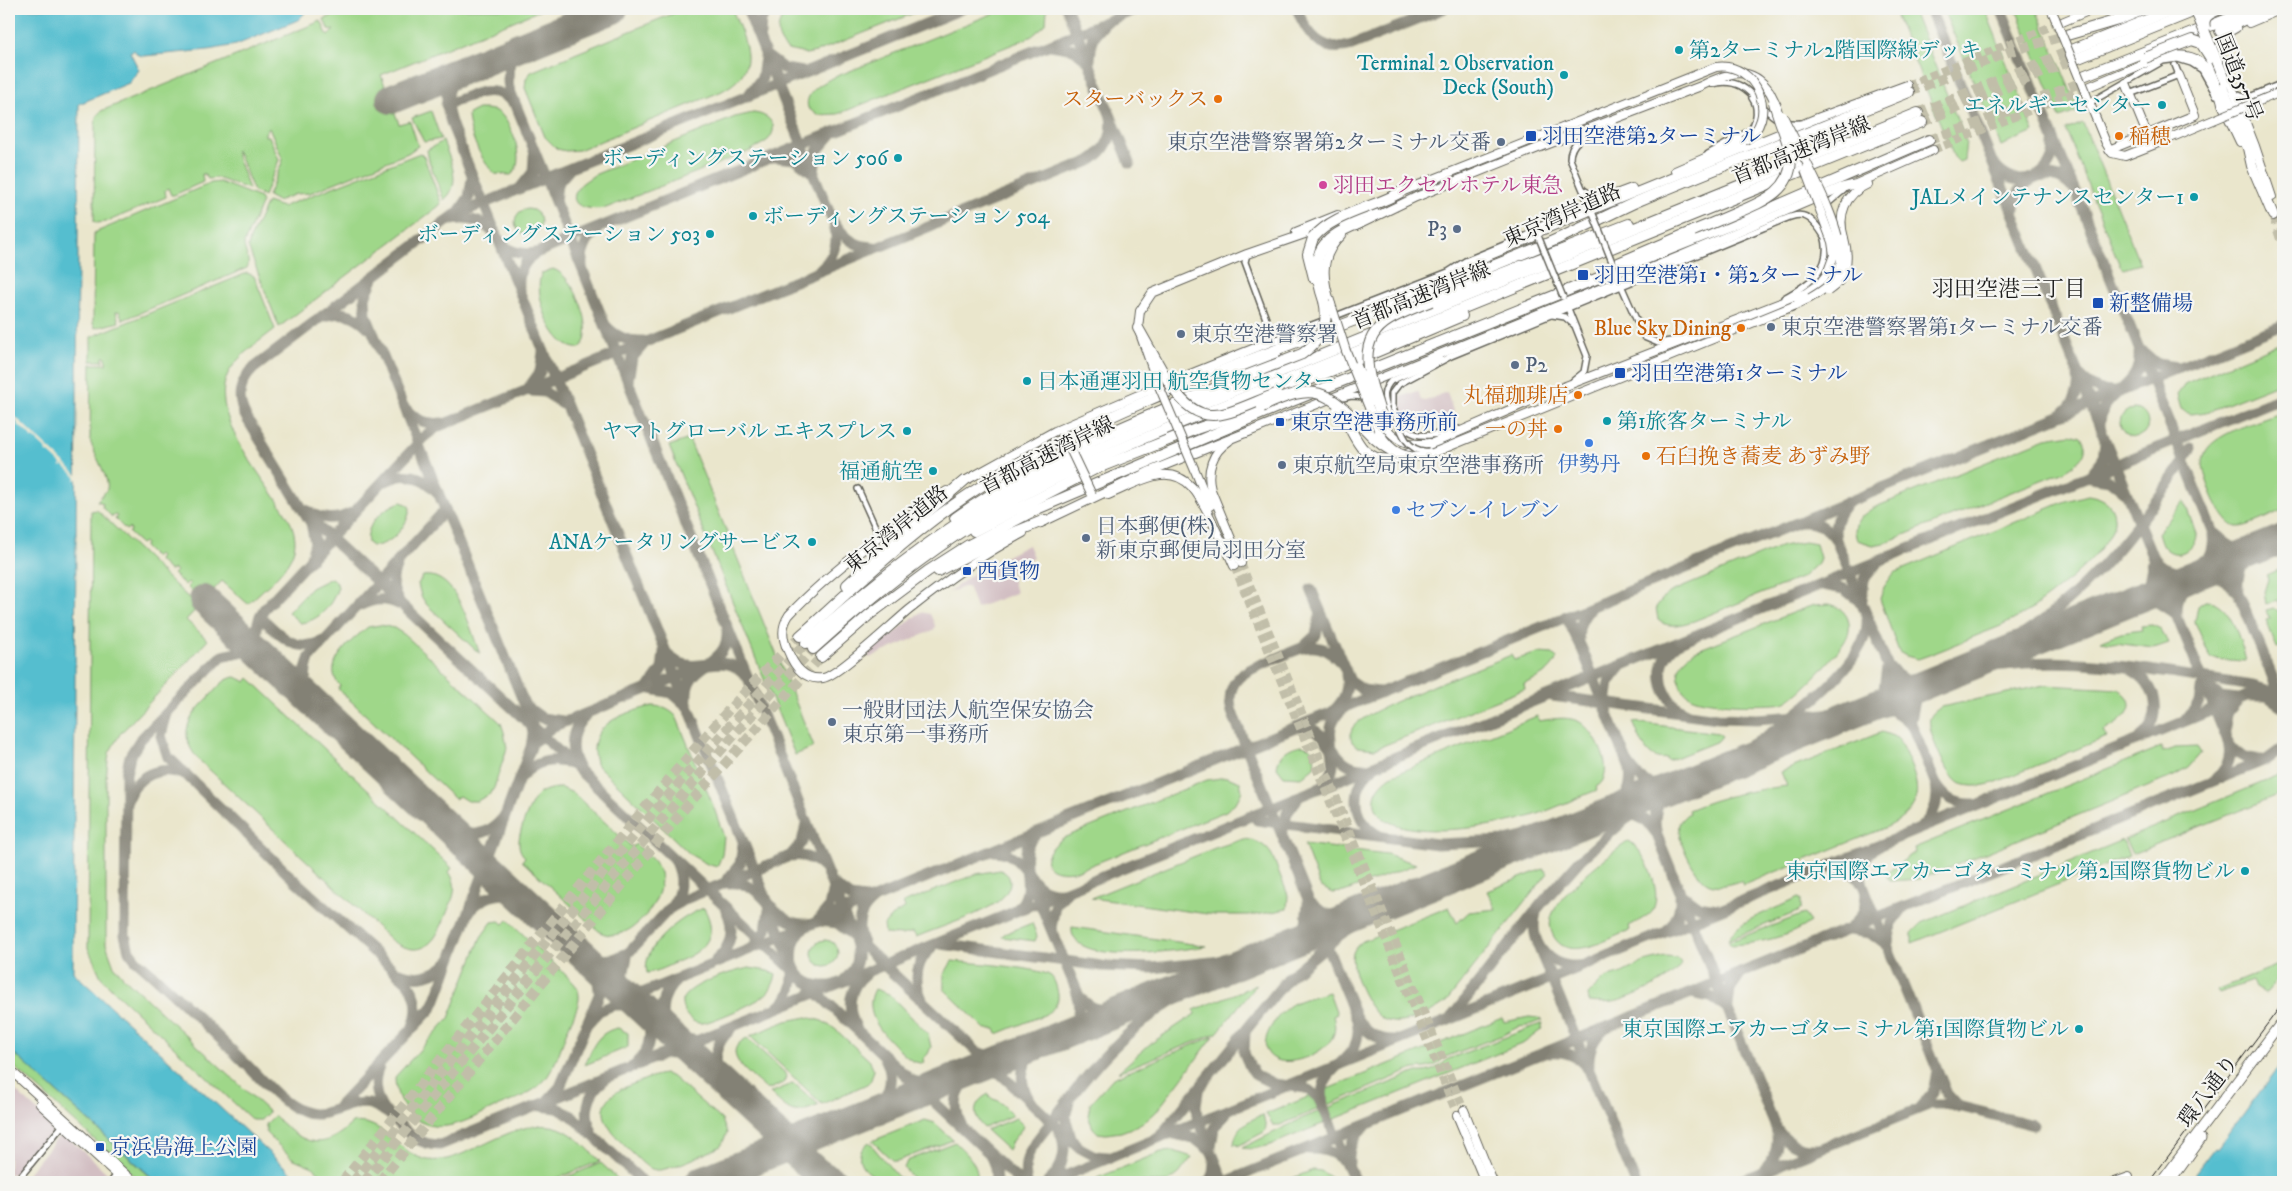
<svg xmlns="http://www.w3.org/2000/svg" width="2292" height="1191" font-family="'IM FELL DW Pica','Noto Serif JP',serif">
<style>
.industrial{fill:#d2bec2}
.green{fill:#9fd789;stroke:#5e7a52}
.water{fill:#54becf;stroke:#386d76}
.pier{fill:#eae6cc}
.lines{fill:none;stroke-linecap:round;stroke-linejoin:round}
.taxiway{stroke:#838174;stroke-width:11}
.runway{stroke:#838174;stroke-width:30}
.secondary-tunnel{stroke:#c1bea9;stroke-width:8;stroke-dasharray:8 4;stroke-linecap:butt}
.highway-tunnel{stroke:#c1bea9;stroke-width:10;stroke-dasharray:10 5;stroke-linecap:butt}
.street-casing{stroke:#64635a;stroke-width:8}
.secondary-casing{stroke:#64635a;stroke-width:10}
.primary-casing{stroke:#64635a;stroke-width:11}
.highway-casing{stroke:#64635a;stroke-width:12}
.street{stroke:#fff;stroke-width:5}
.secondary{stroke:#fff;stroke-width:8}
.primary{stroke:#fff;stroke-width:9}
.highway{stroke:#fff;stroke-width:10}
.rail{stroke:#1c1c1c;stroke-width:1}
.street-bridge-casing{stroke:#64635a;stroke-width:8;stroke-linecap:butt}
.secondary-bridge-casing{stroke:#64635a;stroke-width:10;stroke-linecap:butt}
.highway-bridge-casing{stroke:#64635a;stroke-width:12;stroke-linecap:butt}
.street-bridge{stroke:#fff;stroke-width:5}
.secondary-bridge{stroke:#fff;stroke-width:8}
.highway-bridge{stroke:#fff;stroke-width:10}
.culture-dot{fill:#0f9aa8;stroke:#f6f6f2;stroke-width:2}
.food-dot{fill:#e8710a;stroke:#f6f6f2;stroke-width:2}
.transit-dot{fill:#1a4fb4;stroke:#f6f6f2;stroke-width:2}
.service-dot{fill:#5c6f8a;stroke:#f6f6f2;stroke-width:2}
.hotel-dot{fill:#d1479c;stroke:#f6f6f2;stroke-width:2}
.shop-dot{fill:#3f7fe0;stroke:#f6f6f2;stroke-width:2}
.labels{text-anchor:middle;stroke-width:4.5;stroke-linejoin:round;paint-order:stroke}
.culture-label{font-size:21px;fill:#0d838f;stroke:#f6f6f2;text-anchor:end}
.street-label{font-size:21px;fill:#1c1c1c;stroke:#f6f6f2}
.food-label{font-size:21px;fill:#c56008;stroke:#f6f6f2;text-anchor:end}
.transit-label{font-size:21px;fill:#164399;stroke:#f6f6f2;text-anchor:start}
.service-label{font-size:21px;fill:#4e5e75;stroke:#f6f6f2;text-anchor:start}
.hotel-label{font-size:21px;fill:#b23c85;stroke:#f6f6f2;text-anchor:start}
.shop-label{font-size:21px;fill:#366cbe;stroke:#f6f6f2}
.neighbourhood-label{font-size:22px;fill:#1c1c1c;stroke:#f6f6f2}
</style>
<rect width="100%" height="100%" fill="#f6f6f2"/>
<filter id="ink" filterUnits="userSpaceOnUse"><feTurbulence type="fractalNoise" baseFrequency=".02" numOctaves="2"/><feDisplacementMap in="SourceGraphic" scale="10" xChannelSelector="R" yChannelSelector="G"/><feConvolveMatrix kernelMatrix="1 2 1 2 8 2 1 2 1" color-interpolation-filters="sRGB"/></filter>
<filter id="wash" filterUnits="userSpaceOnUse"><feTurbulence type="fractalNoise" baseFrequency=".0096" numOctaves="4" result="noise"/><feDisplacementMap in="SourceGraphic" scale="20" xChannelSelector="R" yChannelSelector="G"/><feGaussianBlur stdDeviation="1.12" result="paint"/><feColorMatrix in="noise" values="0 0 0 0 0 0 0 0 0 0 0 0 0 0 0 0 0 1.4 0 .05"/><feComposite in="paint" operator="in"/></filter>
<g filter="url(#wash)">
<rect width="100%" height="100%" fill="#eae6cc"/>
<g class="industrial">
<path d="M1418,391L1421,400L1425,401L1447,392L1455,417L1413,429L1405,426L1399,408L1402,406L1400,397Z"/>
<path d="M1028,545L1033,557L1010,570L1016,593L976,608L968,586L949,592L977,571Z"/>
<path d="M921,612L930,614L935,625L934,630L869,658L868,653Z"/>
<path d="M9,1085L52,1124L53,1132L17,1174H10L9,1173Z"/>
<path d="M66,1136L107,1173V1182H21L58,1137Z"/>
</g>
<g class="green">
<path d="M351,9H543L381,75L399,124L410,121L418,146L408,153L310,193L296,194L277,201L268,196L283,160L269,127L265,133V136H269L279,160L264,196L254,192L237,150L235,151L249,189L217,178L208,179L205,174H202L203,182L174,195H171L168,188L165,190L166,197L106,222L97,223L94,221L95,126L96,117L101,111L321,21L328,36L334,30L328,29L324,19Z"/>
<path d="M684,9H732C746,44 762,71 720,92L579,150L566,151L557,149L545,137L525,88L526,79L531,72Z"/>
<path d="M788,9H924L816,52L806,54L788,50C773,38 777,22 788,9Z"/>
<path d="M1004,9H1047L1046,24L1032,36L1021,41L838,114L817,115L808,108C804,93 820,85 830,79Z"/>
<path d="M1893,9H1912L1966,141L1964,160L1959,162L1954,157Z"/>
<path d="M1943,9H1985L2034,132L2001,146Z"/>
<path d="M2016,9H2036L2079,111L2060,118Z"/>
<path d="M478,109C485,109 492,109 498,112C512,121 527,164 511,175L495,174C481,161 469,134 468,114Z"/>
<path d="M431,111L441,139L424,142L412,118Z"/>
<path d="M753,113C768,114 781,125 768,140C763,144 756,147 750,151L606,208C594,210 564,209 578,188C581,183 589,179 594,175L735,117Z"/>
<path d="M2083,123L2140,264L2123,269L2120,266L2066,130Z"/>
<path d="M443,141C450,160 463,184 444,200L429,161L427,150Z"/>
<path d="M420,153L424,157L441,203L439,206L279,327L248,247L250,239L267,202L282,207Z"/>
<path d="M220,182L260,198L262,202L244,243C244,252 251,260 247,268L123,320L119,311L116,312L119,322L95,328L93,323L94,233L211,183Z"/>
<circle cx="528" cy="222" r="13"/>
<path d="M553,269C574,275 598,332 580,348C554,353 531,291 542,273Z"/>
<path d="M247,273L254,276L275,329C260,341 241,353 230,370C205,410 258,470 279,503C288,516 298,532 294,549C288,571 264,588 248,604L222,581L202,602V595L198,598L187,587L190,584L188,582L185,585L173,574L176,571L174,569L170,571L158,560L160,557L158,555L155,558L144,547L146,544L144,542L141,544L129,533L131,530L129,528L126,530L115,519L117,516L115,515L112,517L102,507L103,503L97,501C100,497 105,493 107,489C110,478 92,452 90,439L91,364H106V357H103V361H91V337Z"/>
<path d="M2283,342V382L2207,412L2190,414L2181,409L2177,395L2186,383Z"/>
<circle cx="2134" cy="423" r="14"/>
<path d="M2283,412V510C2272,514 2248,528 2237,527C2222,525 2205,480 2203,466C2203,459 2204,453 2208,448C2221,431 2263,420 2283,412Z"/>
<path d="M2071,434L2081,437C2093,452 2077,464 2064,471L1884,543L1873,545L1857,540C1851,523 1860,517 1873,508L2046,438Z"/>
<path d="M689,439L814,747L795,755L669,446Z"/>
<path d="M2088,495C2101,497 2113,502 2114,517C2118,548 2041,604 2017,618C2005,625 1991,630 1978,635C1959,643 1939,652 1918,659L1906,656L1899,652L1880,599L1884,587L1894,573L2066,501Z"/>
<path d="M2184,501L2196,533C2196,548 2178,561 2165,548C2161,545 2160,538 2158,533Z"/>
<path d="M401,502L407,504L410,508C408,526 391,546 372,546L368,543C364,524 385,507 401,502Z"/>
<path d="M97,510L198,607L186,620L208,640L120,734L109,753L106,777V944L114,966L123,977L269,1112L261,1120H252L249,1117L112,989L101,977L88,948L91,511Z"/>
<path d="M1805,542L1816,544L1820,558L1818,563L1803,577L1694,621C1683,624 1668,629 1658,620L1656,607L1665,596L1671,592L1782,546Z"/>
<path d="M2283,568V610L2278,600L2266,604L2264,592L2268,579L2267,575Z"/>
<path d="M423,576C457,571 470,629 480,654L427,605L421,596L418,584Z"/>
<path d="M331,578L336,581L338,587C332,605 320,621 300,623L288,612L311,588Z"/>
<path d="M2205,601C2230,599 2241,642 2246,661L2211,659L2195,622L2198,606Z"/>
<path d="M1829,604C1843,607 1853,619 1848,635C1844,648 1796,700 1783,703C1766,706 1706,705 1691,697C1684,693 1680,688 1679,679C1676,666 1685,658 1695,651L1797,611L1814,605Z"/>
<path d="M2274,608C2288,615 2283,637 2283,651L2281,647L2277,648L2266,620L2269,619L2266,610Z"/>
<path d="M380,625L394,628L405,635L501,723L504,732L507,748L494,788L490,794L477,801H467L459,796L455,799L338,689L340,686C322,666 347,644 363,631L368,627Z"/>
<path d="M2152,625L2161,629L2168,643L2153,648L2100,641L2121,633L2141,630L2140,626Z"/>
<path d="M1538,653L1553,654L1557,658C1551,673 1537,678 1524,684L1525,689L1375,749L1358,747L1352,742C1351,737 1350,732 1353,727C1367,708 1483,667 1511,655L1514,660Z"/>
<path d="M236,677L246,682L249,678L452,868L449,872C460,887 452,900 446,915C435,943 423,960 392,941L197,758C176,731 191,715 211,695C218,687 224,678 236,677Z"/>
<path d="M2045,685L2119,689C2144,706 2121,722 2104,731L2107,737L1994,783C1982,786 1971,788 1959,783C1948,777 1926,731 1930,718C1932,713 1937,710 1941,707Z"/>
<path d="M652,706C661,706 669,709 676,716L713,805L724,837L722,855L717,867L707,864L691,855L596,764C596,759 593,753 594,748C596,720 629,712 652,706Z"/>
<path d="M1537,716L1539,721C1552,719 1566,716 1578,721C1595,729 1619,775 1596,787L1597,790C1574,799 1552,810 1529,817C1500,826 1383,846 1375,805C1373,792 1381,783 1391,776Z"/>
<path d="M1633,722L1718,733L1722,736L1718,741L1668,761L1667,758C1646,763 1640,737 1633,722Z"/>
<path d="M1882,732L1898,738C1915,774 1934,805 1887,827L1743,885L1741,881C1732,883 1720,888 1710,884C1696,880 1676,838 1679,824C1681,819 1685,816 1689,813L1688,810C1722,796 1751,790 1787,786L1781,772Z"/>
<path d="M1302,745L1309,747L1314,753L1315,766L1302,777L1284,776L1277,767C1278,754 1289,747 1302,745Z"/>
<path d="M2161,747L2163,752L2175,748L2197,747L2201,753L2188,768L2174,776L1934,874L1919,879L1890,881L1887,875L1888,872L1915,852L1914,848Z"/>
<path d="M2283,774V793L2132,854L2125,839Z"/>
<path d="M1227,777L1240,782L1242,791L1237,801L1226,811L1079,870C1046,877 1034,860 1063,838L1207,780Z"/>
<path d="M562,788L573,793L632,847L636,844C644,852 657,861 660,873C667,900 628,947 600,932L522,861L525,857C521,853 519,849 519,843C518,833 531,800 539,794C546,789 554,788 562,788Z"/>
<path d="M1244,839C1256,840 1265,844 1272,855L1288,895L1287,909L1256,915H1215L1091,898L1215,848Z"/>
<path d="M2123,840L2129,856L1912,943V933L1922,923Z"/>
<path d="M1629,841C1645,850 1664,894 1652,911C1646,918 1636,922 1629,926L1630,930C1610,938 1569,963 1554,937C1550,930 1549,922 1552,915C1562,890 1607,856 1629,841Z"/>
<path d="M1304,844L1387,854L1416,864L1344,892L1332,893L1320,886Z"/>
<path d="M1543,869L1548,873L1446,1002C1431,1013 1403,1028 1385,1020C1369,1014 1348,968 1353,953C1355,947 1359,944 1363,941L1449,907L1457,923L1469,912L1496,909L1487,891Z"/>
<path d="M1000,870C1020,878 1006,897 993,905C971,918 940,927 916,937L913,932L902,935L885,934L884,925L891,917L905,908L903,903L976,874Z"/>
<path d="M1798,898L1801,899V908L1797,912L1728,940C1736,919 1779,909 1798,898Z"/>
<path d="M704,908C722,940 699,954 672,964C664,968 655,972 647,973C640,947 683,915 704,908Z"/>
<path d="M1804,914L1810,922C1791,937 1755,944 1731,945L1728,942Z"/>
<path d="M508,920L572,981C586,995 576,1010 569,1026C562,1043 556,1067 544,1081C531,1095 511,1101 494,1108C481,1114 466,1122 452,1125C420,1133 395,1108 395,1077L449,1018L481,937L492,922L499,921L504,924Z"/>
<path d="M1032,923L1037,936L1035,941L1002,937L1004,934Z"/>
<path d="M1072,927L1206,946C1183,950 1067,968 1072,927Z"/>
<circle cx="825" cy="953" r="13"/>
<path d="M1665,957L1677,958L1681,963C1676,979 1629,999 1613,1002C1605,1003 1597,1003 1589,1002L1588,995L1605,978L1622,973L1644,962Z"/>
<path d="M952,961C971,963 1038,967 1051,976C1055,980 1057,988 1058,994C1059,1004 1053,1010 1044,1015L997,1034L995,1029H985L944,989V975Z"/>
<path d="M2283,963V972L2267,992L2265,993L2255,988L2252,981L2219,993L2217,990Z"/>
<path d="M749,968L768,971L776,975C774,983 771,990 764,996C755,1003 715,1021 703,1023C691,1025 681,1011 682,1000C690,983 731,972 749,968Z"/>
<path d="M1256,985L1217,1033L1118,1072L1150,1044L1195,1014L1194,1010Z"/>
<path d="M875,989L889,994L928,1034L931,1047L928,1054L923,1059L924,1063C912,1064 906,1056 898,1049C882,1033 862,1013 875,989Z"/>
<path d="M1329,992L1337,1014L1333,1016C1335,1023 1336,1031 1332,1038C1324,1053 1293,1066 1277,1060C1251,1049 1275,1017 1288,1007C1298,999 1317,996 1329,992Z"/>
<path d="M807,1017L822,1021L835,1029L870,1061L874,1070L871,1080L867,1084L822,1104L750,1036L786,1021Z"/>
<path d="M1529,1017L1538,1018L1542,1020L1527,1026L1518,1027L1503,1035L1445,1057L1436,1065L1426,1068L1414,1069L1280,1125H1273L1266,1114L1502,1018L1504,1022Z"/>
<path d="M1543,1023L1541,1030L1524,1043L1270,1145L1253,1149L1242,1148L1303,1118L1417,1072C1431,1073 1438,1068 1448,1059Z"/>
<path d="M618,1028L628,1033V1047L585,1065C592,1048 597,1032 618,1028Z"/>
<path d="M1214,1036L1156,1112L1147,1120L1134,1127L1121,1132L1106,1134L1098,1133L1093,1128L1088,1116L1090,1104L1113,1078Z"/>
<path d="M747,1038L784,1072L786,1076L784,1083L767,1090C754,1077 716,1053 747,1038Z"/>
<path d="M9,1049L156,1182H141L9,1062Z"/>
<path d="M666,1074L674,1078L722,1120L727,1133L721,1146C710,1152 666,1172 656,1170C646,1169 638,1158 631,1152C604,1126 586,1102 633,1084C643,1081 655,1074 666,1074Z"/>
<path d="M792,1084L797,1086L819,1105C792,1117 790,1111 770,1093Z"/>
<path d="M989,1094L990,1098L999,1101L1013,1115L984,1128C971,1116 973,1101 989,1094Z"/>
<path d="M1263,1115L1266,1127L1264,1132L1238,1146L1237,1144L1234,1145C1235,1128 1248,1120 1263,1115Z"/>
<path d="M274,1116C302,1143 321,1154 352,1123C384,1117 398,1155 428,1160C443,1162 455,1157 469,1151C501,1138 539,1111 572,1135C582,1142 591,1152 600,1161L548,1182H330L313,1167L292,1158L269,1136L266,1133V1124Z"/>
<path d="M1016,1118L1024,1126L1012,1141L1008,1150L986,1130Z"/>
<path d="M925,1120L935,1123L953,1140L897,1161H893L872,1141Z"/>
<path d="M869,1142L898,1177L912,1182C906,1182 898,1183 892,1182C872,1179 845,1161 869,1142Z"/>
<path d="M955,1142C966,1153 980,1165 977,1182H916L904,1168L907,1161Z"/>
<path d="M1174,1151L1192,1157L1179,1174L1168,1182H1093L1097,1178L1161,1152Z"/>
<path d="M601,1163L621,1182H555Z"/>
<path d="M1313,1170L1321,1171L1335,1180L1330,1182H1283Z"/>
</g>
<g class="water">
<path d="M9,9H309L298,20L236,45L208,50L144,56L138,55L134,50L130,52L139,70L129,83L79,104L73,972L301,1182H157L9,1049Z"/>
<path d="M2283,1061V1182H2189L2215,1148L2217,1149Z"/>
</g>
<path class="pier" d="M9,411L79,477V480L77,479L75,480L76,477L63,465L61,467V464L48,452H45L47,450L34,438L31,439L32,437L19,425L17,426L18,423L9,415Z"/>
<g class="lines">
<g class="taxiway">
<path d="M747,9L834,224C839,242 834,258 820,269"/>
<path d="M1067,9L1130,163"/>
<path d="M1297,9C1307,34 1322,55 1352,45L1443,9"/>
<path d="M1930,9L2227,740C2234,753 2245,761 2261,760"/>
<path d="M2001,9L2283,703"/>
<path d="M760,35L761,21L768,9"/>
<path d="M530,42C513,52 505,69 509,88L855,942C860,957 856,970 844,980"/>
<path d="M1051,45L1074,49L1086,59"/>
<path d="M767,56L784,69L804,72"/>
<path d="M1090,60L1092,39L1105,23"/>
<path d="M468,68C442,82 444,104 453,128L795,969C802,982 814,987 829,986"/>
<path d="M750,93L762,78L765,57"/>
<path d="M446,105C469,96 494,81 513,103"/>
<path d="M775,157L795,159L812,172"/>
<path d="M1995,166C2016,193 2055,178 2054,144"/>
<path d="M814,171L817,151L831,135"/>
<path d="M521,187L533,172L534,155"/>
<path d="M555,201L557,184L569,170"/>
<path d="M2014,211C2013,180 2051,163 2072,188"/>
<path d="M458,213L469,197L472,178"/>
<path d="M452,220C468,217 483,221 494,233"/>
<path d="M836,225C846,239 856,247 874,247"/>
<path d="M500,241C509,253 522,255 536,253"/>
<path d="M582,266C581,251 586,240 597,230"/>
<path d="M373,279L365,297L366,315L532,723"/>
<path d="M519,287C518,272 524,261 536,253L1137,9"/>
<path d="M325,316C342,310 357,315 369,328"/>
<path d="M606,326C616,337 628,342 643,341"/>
<path d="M2142,351L2157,364L2178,367"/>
<path d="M2080,376C2090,387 2102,393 2117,392"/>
<path d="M628,380L632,358L644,344"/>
<path d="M529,387L540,372L543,352"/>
<path d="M530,391L545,392L564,405"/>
<path d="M405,408C415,420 428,425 442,423"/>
<path d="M2063,413C2074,404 2080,391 2078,377"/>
<path d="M2100,425C2100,390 2142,391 2139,353"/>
<path d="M2091,474L2103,459L2105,442"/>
<path d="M2090,477L2109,480L2124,492"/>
<path d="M386,481C404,471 423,475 436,491"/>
<path d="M306,510C320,520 336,521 351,513"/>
<path d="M311,520L794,971"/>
<path d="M1801,522C1816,521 1828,527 1836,540L1935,782C1940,799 1935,814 1922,826"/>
<path d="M2217,535C2239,560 2259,549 2283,536"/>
<path d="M1836,540C1833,525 1837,513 1848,503"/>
<path d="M311,557L315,543L311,523L246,417C236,399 239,382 254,368L455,215L962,9"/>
<path d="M2155,559C2180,588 2211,560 2236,590"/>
<path d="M397,565C391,577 391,588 398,600"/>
<path d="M1823,585L1844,589L1859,601"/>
<path d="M2238,588C2237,571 2244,559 2257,549"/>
<path d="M1311,589L1350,681L1363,690L1379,692"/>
<path d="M2135,599L2157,602L2174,613"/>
<path d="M2135,599L2149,582L2153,561"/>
<path d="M1862,600L1864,579L1877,563"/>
<path d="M359,606C372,599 385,597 398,604"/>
<path d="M2177,613C2176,572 2218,575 2213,534"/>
<path d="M260,616C278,634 296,655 323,641"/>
<path d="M1566,616L1582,649L1630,769C1633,793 1623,805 1602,816"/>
<path d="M1579,640C1577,627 1582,617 1591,608"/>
<path d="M1677,644C1652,664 1659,699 1686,713"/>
<path d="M1302,648L1316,635L1320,616"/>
<path d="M668,654C694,682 722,646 746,676"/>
<path d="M266,657C254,642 254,624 264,609L425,436L437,427L1090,161C1106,151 1114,136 1111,117"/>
<path d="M266,658L245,651L222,656L140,740L130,756L126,774L125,935L129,951L136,960C175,993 211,1030 247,1065C263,1081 281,1104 303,1112C327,1121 349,1097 373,1105C401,1115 405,1145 440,1145L2283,397"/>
<path d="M1885,661C1907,695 1931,680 1963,672C1976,669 1990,666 2004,665C2087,655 2171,674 2253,686L2270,691"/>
<path d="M1980,662C2048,623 2090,585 2138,524C2158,499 2175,477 2191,448"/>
<path d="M2133,671C2158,685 2164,718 2141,737"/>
<path d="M2206,685L2221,697L2238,699"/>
<path d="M650,686L662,669L664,651"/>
<path d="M651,689L672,693L687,706"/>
<path d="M1552,696L1718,718L1756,719L1825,714L1887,700"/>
<path d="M687,699C684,661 730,668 727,630"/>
<path d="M314,703C303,688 303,673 310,657L445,510"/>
<path d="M1606,704L1609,682L1621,667"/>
<path d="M1872,704L1884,689L1887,667"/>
<path d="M527,707L542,718L563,721"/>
<path d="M1873,707C1888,707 1899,712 1909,723"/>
<path d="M1334,710C1344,701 1349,689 1346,675"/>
<path d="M166,716L161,736L168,757L289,875L407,982C418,995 419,1011 413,1026"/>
<path d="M2186,719L2199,702L2202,683"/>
<path d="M1911,720L1915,700L1929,683"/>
<path d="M1296,727C1335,724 1328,770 1366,768"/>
<path d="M2225,732L2227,713L2238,700"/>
<path d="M536,740L552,727L707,665"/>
<path d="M1629,765C1641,783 1656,790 1677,785"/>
<path d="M578,767C568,749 571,728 587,714"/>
<path d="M1372,769C1349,788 1353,823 1380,836"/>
<path d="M1710,772C1751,749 1870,672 1867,620"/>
<path d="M522,776C535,761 553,757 571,764"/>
<path d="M2216,778C2227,769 2232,756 2228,742"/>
<path d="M1936,784C1944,798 1958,805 1974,804"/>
<path d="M1322,786C1350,761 1313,733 1343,709"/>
<path d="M1664,795C1655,807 1653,820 1657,835L1776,1128C1780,1147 1775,1162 1759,1174"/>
<path d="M128,799C136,775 160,765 183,774"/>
<path d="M1628,812L1647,821L1656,833"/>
<path d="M1257,820L1437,844L1505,841L1574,827"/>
<path d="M445,825C465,838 487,838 503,818"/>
<path d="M1283,830L1287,813L1298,798"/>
<path d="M1875,848C1863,858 1859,871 1863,885L1947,1094L1959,1107"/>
<path d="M993,851C1030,851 1024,895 1062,892"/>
<path d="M787,857C801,853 814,858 824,868"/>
<path d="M1828,867C1843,866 1855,872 1863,885"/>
<path d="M1027,872L1079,996C1092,1012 1109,1014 1127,1008"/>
<path d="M727,880L740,864L743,844"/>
<path d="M728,883C769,880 768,925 807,924"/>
<path d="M834,885L850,897L866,899"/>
<path d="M1683,895L1698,906L1718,909"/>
<path d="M1311,903C1323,915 1336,919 1352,917"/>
<path d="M672,906C682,892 682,877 675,862"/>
<path d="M471,910C485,893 509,889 527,902"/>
<path d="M1016,910C1043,888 1010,855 1037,833"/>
<path d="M1536,913C1528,942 1548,968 1579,966"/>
<path d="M819,919L829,907L833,887"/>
<path d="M819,921L837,923L851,934"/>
<path d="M1852,926L1864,912L1866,894"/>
<path d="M1051,928L1055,906L1066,893"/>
<path d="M1849,930L1870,933L1886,945"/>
<path d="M1666,931C1676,922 1681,910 1680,896"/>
<path d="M854,937L1080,1148L1095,1156L1108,1157"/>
<path d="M1293,940L1306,923L1308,903"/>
<path d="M863,943C855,927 859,911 873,900"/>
<path d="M1888,943L1892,923L1903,908"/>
<path d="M755,944L766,930L769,910"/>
<path d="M941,944L1102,966L1152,968L1222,961L1250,955L1306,936"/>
<path d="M1538,946L1635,1182"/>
<path d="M582,953C596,961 611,962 625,954"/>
<path d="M627,957L622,980L630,998"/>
<path d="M589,960L597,973L599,990"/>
<path d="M716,960C732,947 735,927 726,910"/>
<path d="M400,973C417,980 436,976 448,962"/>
<path d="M677,980C661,994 658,1016 669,1034L681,1039L694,1040"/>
<path d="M813,989L1020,1182"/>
<path d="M1691,993L1711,997L1726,1007"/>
<path d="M922,999C913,981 916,960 932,948"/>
<path d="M615,1005H627L642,1010C654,1028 652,1050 635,1065"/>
<path d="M1728,1006L1730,989L1741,973"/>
<path d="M779,1007C809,982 777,950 805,927"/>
<path d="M1451,1018L1542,903L1580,860L1625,820L1678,785"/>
<path d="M1357,1019C1366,1033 1379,1041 1396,1040"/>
<path d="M586,1025L599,1011L630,998L2283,325"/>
<path d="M856,1027C846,1008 849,987 866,974"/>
<path d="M1245,1032L1244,1053L1250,1067L1256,1075L1274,1084L1306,1088L1319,1098L1355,1182"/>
<path d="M1062,1035C1077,1025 1082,1010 1076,993"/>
<path d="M1550,1052C1564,1051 1577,1055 1586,1067"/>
<path d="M981,1053L994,1057H1007"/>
<path d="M670,1054H682L697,1061"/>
<path d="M1589,1066C1588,1051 1593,1039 1604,1029"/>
<path d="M379,1067C372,1083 375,1097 384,1111"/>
<path d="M914,1081L928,1085L944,1083"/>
<path d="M723,1084C710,1066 714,1044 730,1030"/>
<path d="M1198,1092L1196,1105L1197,1116L1224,1182"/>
<path d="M1029,1099C1013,1072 1028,1051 1053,1039"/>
<path d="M548,1100L560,1087L607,976L669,909L683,900L790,856L802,842L806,824"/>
<path d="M1069,1102L1065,1117L1071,1137"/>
<path d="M1323,1104C1315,1061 1366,1066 1357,1020L1232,712C1222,676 1252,668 1278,658C1290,653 1303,645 1315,647C1327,648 1334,655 1341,663"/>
<path d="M339,1106L431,1009L435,1002L531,747L533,734L531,723"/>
<path d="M541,1106L557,1108L572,1116L643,1182"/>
<path d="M1920,1107L1933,1092L1937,1071"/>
<path d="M866,1115C888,1103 897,1080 885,1058"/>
<path d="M763,1122L807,1156L852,1182"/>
<path d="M962,1126C949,1102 959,1081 981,1068"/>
<path d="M1777,1129C1786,1143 1799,1150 1816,1149"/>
<path d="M592,1132C583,1114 587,1094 603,1081"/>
<path d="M1174,1134L1194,1138L1208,1149"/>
<path d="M1161,1135L1289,977L1341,934L1378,911L1414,892"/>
<path d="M782,1144L813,1182"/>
<path d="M1211,1147L1214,1128L1226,1113"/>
<path d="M1310,1149C1325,1148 1337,1153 1347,1165"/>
<path d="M991,1157L995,1167L996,1182"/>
<path d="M1349,1163C1348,1149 1353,1136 1365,1127"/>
<path d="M708,1182L720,1174"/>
<path d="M1027,1182C1019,1154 1041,1136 1056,1116C1073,1094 1090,1071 1110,1051C1146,1014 1189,989 1235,965"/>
<path d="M1048,1182C1064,1168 1069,1147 1058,1129"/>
<path d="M1050,1182L2247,696H2267L2283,707"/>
<path d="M1209,1182L1213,1173L1214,1161"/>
<path d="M1225,1182L2268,759L2283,748"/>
<path d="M1737,1182L1931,1104H1950L2033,1125"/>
</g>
<g class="runway">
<path d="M391,99L613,9"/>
<path d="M204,600L827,1182"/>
<path d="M700,1182L2283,539"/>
</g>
</g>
</g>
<g filter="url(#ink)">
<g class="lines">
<g class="secondary-tunnel">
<path d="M1907,85L2062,22"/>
<path d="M1933,150L2088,87"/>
<path d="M1241,563L1464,1110"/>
<path d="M1234,566L1457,1115"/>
</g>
<g class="highway-tunnel">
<path d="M1909,92L2011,51L2067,35"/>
<path d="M1918,113L2072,50"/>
<path d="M1922,122L2076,59"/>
<path d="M1929,140L1965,128L2085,81"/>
<path d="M2273,215L2283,245"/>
<path d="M342,1182C436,1066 528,948 624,833C680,766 736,697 800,636"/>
<path d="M353,1182C500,1000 644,813 806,643"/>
<path d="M364,1182C447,1079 531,976 616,874C680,798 744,721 813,649"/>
<path d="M379,1182L685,808L821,657"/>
</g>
<g class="street-casing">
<g id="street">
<path d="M1712,84C1760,72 1756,127 1800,123"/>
<path d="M2130,94L2179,75L2175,65"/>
<path d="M2236,94L2247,98L2283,83"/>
<path d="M2089,103L2163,61L2178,59L2191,63L2202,70L2216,95"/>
<path d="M1708,154L1751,130C1757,119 1759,108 1752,98"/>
<path d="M1584,190L1593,196L1603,197"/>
<path d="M1826,205L1844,190"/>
<path d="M1590,207L1570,159C1570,136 1596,133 1612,123"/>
<path d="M1247,254L1245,262L1269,327L1264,339L1257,344"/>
<path d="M1621,285L1644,337L1658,343L1677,340"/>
<path d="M1784,298C1810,284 1834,268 1824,235"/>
<path d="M1567,306L1587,356L1584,372L1573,381"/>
<path d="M1552,315L1565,317L1573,324"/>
<path d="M1333,317L1448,272L1465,261L1528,235L1539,225L1608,197"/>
<path d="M1269,327C1282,339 1311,325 1325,320"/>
<path d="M1335,400L1351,396L1366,397"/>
<path d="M1380,403C1411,436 1412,442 1458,429"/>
<path d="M1392,405V393L1399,384L1451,356L1763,228C1795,216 1805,203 1825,238"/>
<path d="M1389,411C1383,400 1382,390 1391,381L1440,359"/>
<path d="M858,489L877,531L875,539"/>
<path d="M16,1182L62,1126"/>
<path d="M111,1182L118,1173"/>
</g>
</g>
<g class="secondary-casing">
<g id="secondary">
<path d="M2051,9L2055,18"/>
<path d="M2062,22L2093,9"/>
<path d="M2249,23L2282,9"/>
<path d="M2236,28C2222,35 2218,44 2221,59L2255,146L2272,197"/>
<path d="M2157,58C2185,52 2201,54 2214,81C2217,89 2221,96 2222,104L2240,142"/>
<path d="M2126,83L2149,139"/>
<path d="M2088,87L2160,57"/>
<path d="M2086,94L2106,143L2112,153L2125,156L2163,141"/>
<path d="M2109,150L2195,115L2179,75"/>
<path d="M1675,171L1744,141"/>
<path d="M1608,197L1632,188"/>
<path d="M1340,222L1374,211"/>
<path d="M1356,226L1416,197L1538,148L1701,86C1727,73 1751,63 1770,92"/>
<path d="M1296,232L1338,215"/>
<path d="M1844,238C1837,215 1845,194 1868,184"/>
<path d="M1400,299L1450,275L1466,265L1532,238L1541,231L1820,117L1907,85"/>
<path d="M1331,304C1322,278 1320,255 1342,235"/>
<path d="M1796,305L1810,298"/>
<path d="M1156,379L1138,328L1140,311L1152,293L1247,254L1322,228"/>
<path d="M1383,422C1392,440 1409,447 1429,443"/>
<path d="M1246,433L1678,257L1840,188L1856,184L1933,150"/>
<path d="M1447,437L1558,389L1806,293L1820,283L1827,274"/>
<path d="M1229,441C1212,452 1206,471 1211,490L1241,563"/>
<path d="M1199,480L1210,506"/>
<path d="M961,483L1055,431L1143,393L1270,342L1321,328"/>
<path d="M947,491C896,523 830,571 789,615C781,627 782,638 788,651C794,666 804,681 823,678C838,676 893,623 909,610C944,582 983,554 1023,533"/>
<path d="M1108,495C1123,489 1138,480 1155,476C1201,465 1208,526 1229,553"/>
<path d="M1041,523L1148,472L1250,431"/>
<path d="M1227,550L1234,566"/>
<path d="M9,1069L134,1182"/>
<path d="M40,1104L125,1182"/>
<path d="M1464,1110L1493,1182"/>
<path d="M1457,1115L1485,1182"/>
<path d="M2115,1182L2129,1177"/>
</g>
</g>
<g class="primary-casing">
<g id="primary">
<path d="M2161,1182L2283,1020"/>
<path d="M2170,1182L2201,1139"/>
</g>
</g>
<g class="highway-casing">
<g id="highway">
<path d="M2220,31L2267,9"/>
<path d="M2067,35L2118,20L2145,9"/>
<path d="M2072,50L2174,9"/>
<path d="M2210,58L2248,148L2252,166L2273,215"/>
<path d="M2076,59L2200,9"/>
<path d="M2083,76L2253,9"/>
<path d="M1313,238L1308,254L1314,278"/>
<path d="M1616,264L1693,231"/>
<path d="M1324,301C1309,258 1316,239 1360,223"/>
<path d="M1431,301L1629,224"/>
<path d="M1138,328L1165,376"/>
<path d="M1226,378L1276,355"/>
<path d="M1288,389L1462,316"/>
<path d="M1388,460L1401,457L1452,436"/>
<path d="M955,518C1041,458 1139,419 1235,380"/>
<path d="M974,531L1095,469L1196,429L1262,407"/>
<path d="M938,571L998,539L1045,520"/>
<path d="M847,585L904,532L964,481"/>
<path d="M800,636C860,582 918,525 988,482C1126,396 1285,350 1435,289C1472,274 1509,260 1546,244C1576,231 1606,216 1636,202C1726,164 1818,129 1909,92"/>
<path d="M806,643C853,601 902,560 955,525C1022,481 1095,449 1169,417L1918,113"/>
<path d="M813,649C865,602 919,558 978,521C1040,483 1106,454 1173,426L1922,122"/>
<path d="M821,657L869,615L928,571L967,546L1037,509L1275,408L1755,215L1929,140"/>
</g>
</g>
<use href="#street" class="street"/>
<use href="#secondary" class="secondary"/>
<use href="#primary" class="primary"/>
<use href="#highway" class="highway"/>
<path class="rail" d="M2149,1182L2283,1003"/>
<g class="street-bridge-casing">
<g id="street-bridge">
<path d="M1593,214L1618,277"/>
<path d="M1539,238L1563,297"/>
<path d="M1392,405C1399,424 1404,454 1429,451"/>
</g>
</g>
<g class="secondary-bridge-casing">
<g id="secondary-bridge">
<path d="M2055,18L2086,94"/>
<path d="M1770,92L1777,106"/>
<path d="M1783,116C1798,148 1848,232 1840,265C1836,282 1824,290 1810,298"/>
<path d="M2163,141L2283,91"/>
<path d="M1805,170L1832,242L1834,255L1827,274"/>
<path d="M1401,192L1716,67C1757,61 1781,119 1744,141"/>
<path d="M1828,291C1847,279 1850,259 1844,238"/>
<path d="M1331,304L1346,351L1379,432C1391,452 1405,460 1428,455L1796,305"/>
<path d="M1357,366L1372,401"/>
<path d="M1156,379L1199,480"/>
<path d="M1062,432L1091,493"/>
</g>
</g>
<g class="highway-bridge-casing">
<g id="highway-bridge">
<path d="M2195,9L2226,82"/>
<path d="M2205,28C2202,16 2210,13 2221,9"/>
<path d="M2145,58L2192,40L2201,43L2210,57"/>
<path d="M1693,231C1708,225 1722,219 1736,213C1763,202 1796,189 1790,153C1787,136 1778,119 1774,102"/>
<path d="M1313,238C1334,213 1374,208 1401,192"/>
<path d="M1165,376C1200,435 1222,415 1276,394"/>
<path d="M1235,380L1302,354C1320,341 1330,324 1324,301"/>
<path d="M1262,407C1315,381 1326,390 1365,429C1374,439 1385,449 1399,454"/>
<path d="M1338,409C1355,429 1356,459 1388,460"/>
<path d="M1383,422C1374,389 1350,343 1389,320C1402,312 1417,307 1431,301"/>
</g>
</g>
<use href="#street-bridge" class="street-bridge"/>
<use href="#secondary-bridge" class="secondary-bridge"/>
<use href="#highway-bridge" class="highway-bridge"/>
</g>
</g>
<g class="culture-dot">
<circle cx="1679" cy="50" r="5"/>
<circle cx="1564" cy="75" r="5"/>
<circle cx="2162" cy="105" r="5"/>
<circle cx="898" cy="158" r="5"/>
<circle cx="2194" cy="197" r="5"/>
<circle cx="753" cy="216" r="5"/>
<circle cx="710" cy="234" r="5"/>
<circle cx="1027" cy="381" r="5"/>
<circle cx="1607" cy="421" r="5"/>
<circle cx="907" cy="431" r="5"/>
<circle cx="933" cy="471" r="5"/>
<circle cx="812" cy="542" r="5"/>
<circle cx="2245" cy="871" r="5"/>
<circle cx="2079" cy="1029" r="5"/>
</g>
<g class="food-dot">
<circle cx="1218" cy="99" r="5"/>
<circle cx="2119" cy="136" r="5"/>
<circle cx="1741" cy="328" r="5"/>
<circle cx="1578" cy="395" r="5"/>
<circle cx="1558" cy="429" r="5"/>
<circle cx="1646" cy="456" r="5"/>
</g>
<g class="transit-dot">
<rect x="1525" y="130" width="12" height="12" rx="2.5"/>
<rect x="1577" y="269" width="12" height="12" rx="2.5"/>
<rect x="2092" y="297" width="12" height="12" rx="2.5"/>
<rect x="1614" y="367" width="12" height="12" rx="2.5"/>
<rect x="1275" y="417" width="10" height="10" rx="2.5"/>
<rect x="962" y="566" width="10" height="10" rx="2.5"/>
<rect x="95" y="1142" width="10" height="10" rx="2.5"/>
</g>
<g class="service-dot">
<circle cx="1501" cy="142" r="5"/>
<circle cx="1457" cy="229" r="5"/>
<circle cx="1771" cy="327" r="5"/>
<circle cx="1181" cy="334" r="5"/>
<circle cx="1515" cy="365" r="5"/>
<circle cx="1282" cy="465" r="5"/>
<circle cx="1086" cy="538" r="5"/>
<circle cx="832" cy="722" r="5"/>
</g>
<circle class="hotel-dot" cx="1323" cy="185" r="5"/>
<g class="shop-dot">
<circle cx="1589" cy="443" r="5"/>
<circle cx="1396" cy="510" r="5"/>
</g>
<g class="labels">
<g class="culture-label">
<text x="1689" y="57" text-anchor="start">第2ターミナル2階国際線デッキ</text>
<text x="1554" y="70">Terminal 2 Observation<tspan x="1554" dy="24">Deck (South)</tspan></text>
<text x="2152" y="112">エネルギーセンター</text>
<text x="888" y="165">ボーディングステーション 506</text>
<text x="2184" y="204">JALメインテナンスセンター1</text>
<text x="763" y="223" text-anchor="start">ボーディングステーション 504</text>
<text x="700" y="241">ボーディングステーション 503</text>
<text x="1037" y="388" text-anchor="start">日本通運羽田 航空貨物センター</text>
<text x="1617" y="428" text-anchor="start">第1旅客ターミナル</text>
<text x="897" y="438">ヤマトグローバル エキスプレス</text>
<text x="923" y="478">福通航空</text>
<text x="802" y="549">ANAケータリングサービス</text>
<text x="2235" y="878">東京国際エアカーゴターミナル第2国際貨物ビル</text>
<text x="2069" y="1036">東京国際エアカーゴターミナル第1国際貨物ビル</text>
</g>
<g class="street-label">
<text transform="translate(2239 77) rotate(68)" y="7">国道357号</text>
<text transform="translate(1801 150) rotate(-22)" y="7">首都高速湾岸線</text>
<text transform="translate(1562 215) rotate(-24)" y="7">東京湾岸道路</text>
<text transform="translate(1421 295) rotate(-22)" y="7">首都高速湾岸線</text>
<text transform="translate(1047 455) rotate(-27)" y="7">首都高速湾岸線</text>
<text transform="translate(896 529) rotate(-39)" y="7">東京湾岸道路</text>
<text transform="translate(2208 1091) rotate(-53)" y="7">環八通り</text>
</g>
<g class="food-label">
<text x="1208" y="106">スターバックス</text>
<text x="2129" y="143" text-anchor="start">稲穂</text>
<text x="1731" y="335">Blue Sky Dining</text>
<text x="1568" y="402">丸福珈琲店</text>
<text x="1548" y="436">一の丼</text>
<text x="1656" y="463" text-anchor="start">石臼挽き蕎麦 あずみ野</text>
</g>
<g class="transit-label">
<text x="1542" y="143">羽田空港第2ターミナル</text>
<text x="1594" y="282">羽田空港第1・第2ターミナル</text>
<text x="2109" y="310">新整備場</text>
<text x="1631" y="380">羽田空港第1ターミナル</text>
<text x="1290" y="429">東京空港事務所前</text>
<text x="977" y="578">西貨物</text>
<text x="110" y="1154">京浜島海上公園</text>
</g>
<g class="service-label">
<text x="1491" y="149" text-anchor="end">東京空港警察署第2ターミナル交番</text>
<text x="1447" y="236" text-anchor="end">P3</text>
<text x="1781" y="334">東京空港警察署第1ターミナル交番</text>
<text x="1191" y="341">東京空港警察署</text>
<text x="1525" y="372">P2</text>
<text x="1292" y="472">東京航空局東京空港事務所</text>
<text x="1096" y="533">日本郵便(株)<tspan x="1096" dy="24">新東京郵便局羽田分室</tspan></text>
<text x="842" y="717">一般財団法人航空保安協会<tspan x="842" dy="24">東京第一事務所</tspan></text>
</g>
<g class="hotel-label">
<text x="1333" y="192">羽田エクセルホテル東急</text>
</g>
<g class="shop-label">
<text x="1589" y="471">伊勢丹</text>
<text x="1406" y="517" text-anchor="start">セブン-イレブン</text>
</g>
<g class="neighbourhood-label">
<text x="2009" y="296">羽田空港三丁目</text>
</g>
</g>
<rect width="2292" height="1191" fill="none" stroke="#f6f6f2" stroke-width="30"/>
</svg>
